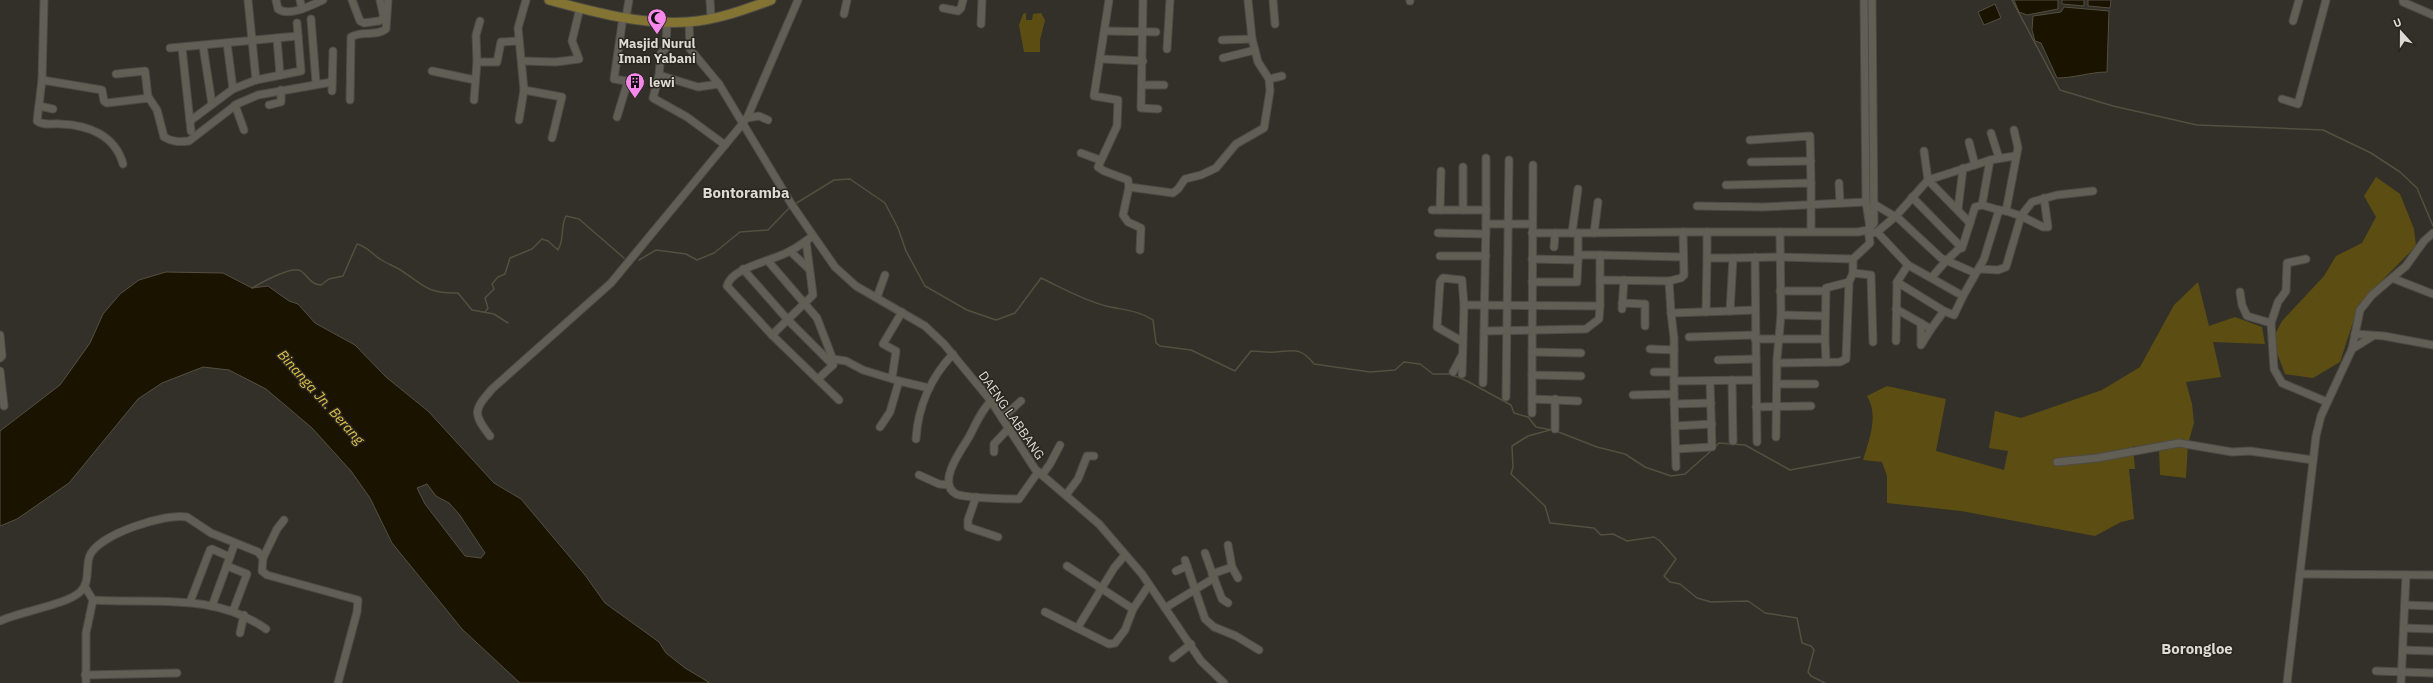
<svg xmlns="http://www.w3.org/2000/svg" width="2433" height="683" font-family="'IBM Plex Sans',sans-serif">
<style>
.green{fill:#5c4e12}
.water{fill:#1a1300;stroke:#544f40;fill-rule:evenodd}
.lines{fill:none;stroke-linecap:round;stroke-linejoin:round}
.stream{stroke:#544f40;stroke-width:1.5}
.minor-casing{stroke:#4d4b44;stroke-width:9}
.major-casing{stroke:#4d4b44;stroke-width:11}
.minor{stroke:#615e56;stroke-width:7}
.major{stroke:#847433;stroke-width:9}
.labels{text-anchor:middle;stroke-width:3;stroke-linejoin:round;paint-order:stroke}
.poi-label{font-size:13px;font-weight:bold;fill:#dddbd6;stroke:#29261f}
.street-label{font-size:13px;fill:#dddbd6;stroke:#29261f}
.water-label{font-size:14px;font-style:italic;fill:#debf46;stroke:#29261f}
.quarter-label{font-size:15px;font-weight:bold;fill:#dddbd6;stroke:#29261f}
</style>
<rect width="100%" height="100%" fill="#323028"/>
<g class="green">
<path d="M1026,13V20H1032L1033,14L1041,13L1045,20L1040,40V52H1024L1019,25L1023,14Z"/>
<path d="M2376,177L2400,194L2414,229L2416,246L2359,304L2340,362L2313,378L2285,374L2272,340L2282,321L2324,276L2336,256L2362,243L2376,217L2364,196Z"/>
<path d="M2198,282L2209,326L2235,317L2262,327L2265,344L2213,342L2221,377L2186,382L2192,404L2194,423L2188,444L2186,478L2160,475L2159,448L2133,446L2135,469H2129L2134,519L2121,522L2095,536L1961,511L1887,503V476L1882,462L1863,460C1869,440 1879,415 1867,396L1887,386L1946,399L1936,451L2004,470L2008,451L1989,448L1995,411L2021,418L2102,390L2140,367L2174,305Z"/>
</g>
<g class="water">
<path d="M2014,0H2058V9L2027,15L2019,12Z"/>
<path d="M2062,0H2084V6L2062,4Z"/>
<path d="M2088,0H2111L2110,8L2088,6Z"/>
<path d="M1995,4L2001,18L1984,25L1978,12Z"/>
<path d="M2064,7L2109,11L2107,72C2090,72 2075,78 2057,78L2041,43L2035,41L2032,30L2033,16L2061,12Z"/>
<path d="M166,272L223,273L252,288L268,286L289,301L298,304L315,323L355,345L386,377L428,411L494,483L521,499L585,575L605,603L659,642L666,653L685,668L710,683H520L462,629L392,543L370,498L351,471L312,428L266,389L229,370L203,367L162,383L138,399L69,483L17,519L0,526V431L60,385L90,343L103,314L120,294L139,280ZM427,484L436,496L449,503L459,514L485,553L481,558L465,556L425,504L417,488Z"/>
</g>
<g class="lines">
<g class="stream">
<path d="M2012,0L2060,90L2113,106L2197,125L2323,130L2371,153L2400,172L2417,188L2433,226"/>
<path d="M795,204L834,180L850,179L885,203L898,228L906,251L925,286L967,310L996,320L1015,313L1041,278C1062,288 1083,300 1106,306C1123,310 1138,310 1153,320L1156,343L1160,346L1191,350L1235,371L1251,351C1258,351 1266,353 1274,352C1293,351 1300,346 1314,364L1370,372L1395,370L1404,362L1420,364L1433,374H1450L1465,380L1511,405L1514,413L1528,417L1536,427L1552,430"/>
<path d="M639,260L656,250L686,254L697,260L714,253L740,232L768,230L790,207"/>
<path d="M252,288C261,283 292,265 301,271C309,277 310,284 321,285L329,279L343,276L357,244C368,247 372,254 380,259C387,264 395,266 402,271C425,286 428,294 458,293L472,310L494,314L508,323"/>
<path d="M485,312L488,308L485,298L494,289L492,284L498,277L505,274L510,258L532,249L542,239L548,241L558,250C565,238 560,227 566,216L579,219L624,258"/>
<path d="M1550,430L1528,436L1512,446L1513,467L1511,474L1545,506L1550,523L1594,528L1601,535L1613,534L1627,541L1654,537L1660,541L1676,559L1664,576L1670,582L1680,584L1697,598L1711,602L1748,601L1765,613L1797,618L1802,643L1811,646L1814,650L1808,672L1811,676L1825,683"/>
<path d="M1556,431L1597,447L1625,454L1645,467L1671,476L1685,474L1712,450"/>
<path d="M1715,447L1719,443L1745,445L1790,470L1860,457"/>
</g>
<g class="minor-casing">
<g id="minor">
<path d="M44,0L42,80L37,121C43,126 53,123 61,124C88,125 115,135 123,164"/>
<path d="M248,0L256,80"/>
<path d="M276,0L278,9C289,17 312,5 323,0"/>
<path d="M300,0L302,9"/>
<path d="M352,0L360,21L364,23L379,21L384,18L380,0"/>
<path d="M710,0L711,18"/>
<path d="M1109,0L1094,96L1118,100L1117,126L1098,167L1104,171L1128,180L1129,187L1123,215L1128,222L1141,228L1140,250"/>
<path d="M1143,0L1141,108L1158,109"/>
<path d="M1273,0L1275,24"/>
<path d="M1864,0L1866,202L1870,228"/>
<path d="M2403,0V2L2433,15"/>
<path d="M1410,1V0"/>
<path d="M943,8L958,11L961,8L963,0"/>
<path d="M844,14L847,0"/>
<path d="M626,17L629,0"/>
<path d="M311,19L316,83"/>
<path d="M2293,21L2299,0"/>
<path d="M689,22L690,49L719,84L792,205L835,267L856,286L925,326L944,344L991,401L1035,469L1099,524L1142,574L1201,661L1224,683"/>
<path d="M667,23L666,48L661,53L659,75L698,87L719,84"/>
<path d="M981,24L982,0"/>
<path d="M1106,31L1156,32"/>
<path d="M277,38L280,75"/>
<path d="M1222,40L1252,39"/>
<path d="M227,43L233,89"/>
<path d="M203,46L212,104"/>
<path d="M170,48L298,36"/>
<path d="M182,48L191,131"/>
<path d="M1167,49L1170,0"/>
<path d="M1223,58L1255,50"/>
<path d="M1102,59L1143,61"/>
<path d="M523,61L556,62L579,59L572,41L580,8"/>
<path d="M477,62L476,35L480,21"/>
<path d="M432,71L475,80"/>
<path d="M116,74L145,71L148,97"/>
<path d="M659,75L653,98L687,117L725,145"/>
<path d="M1269,79L1282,76"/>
<path d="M42,80L102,90L104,101L107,103L149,98L157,110L164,137C172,142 179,142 189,141L237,104L258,95L332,82"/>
<path d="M1142,85H1164"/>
<path d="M524,90L562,97L552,138"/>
<path d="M332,91L333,51"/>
<path d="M2282,99L2298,104L2326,0"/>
<path d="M350,100L351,37C362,30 376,37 386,29L388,0"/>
<path d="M474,100L477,62H497L501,42L519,41"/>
<path d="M235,105L244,130"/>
<path d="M269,105L281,102V90"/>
<path d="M39,106L53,109"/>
<path d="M617,117L627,84L626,81L614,79L623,17"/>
<path d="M747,118L759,116L768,120"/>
<path d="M519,120L524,90L518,28L526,0"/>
<path d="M190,121L233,89L256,80L301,71L297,23"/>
<path d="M743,121L747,118L798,0"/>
<path d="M1991,133L1999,158"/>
<path d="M1750,140L1810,136L1811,183"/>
<path d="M1969,142L1975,165L1990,160"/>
<path d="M1924,151L1928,180L1970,223"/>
<path d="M1081,153L1100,160"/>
<path d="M1486,158V224"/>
<path d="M1751,162L1811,161"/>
<path d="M1533,165L1532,375L1581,376"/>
<path d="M1463,167V210"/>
<path d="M1839,183L1840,203"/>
<path d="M1726,185L1811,183V230"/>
<path d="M1129,187L1173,193L1178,189L1185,179L1201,175L1216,168L1236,144L1264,128L1270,91L1269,79L1258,62L1252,39L1248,0"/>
<path d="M1912,197L1962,248"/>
<path d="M1874,204L1894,216"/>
<path d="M1982,205L1990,160L2015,156"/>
<path d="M1697,206L1763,207L1866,202"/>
<path d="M1958,209L1963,168"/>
<path d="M1432,210H1486"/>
<path d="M1440,210L1441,171"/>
<path d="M2006,211L2021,216L2032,202L2057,195L2093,191"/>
<path d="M1896,216L1928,180L1975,165"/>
<path d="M1707,232V258"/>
<path d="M1877,232L1896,216L1941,258L1975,273"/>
<path d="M1438,233L1486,234"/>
<path d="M1532,233H1578V260"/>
<path d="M1572,233L1578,189"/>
<path d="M1578,233L1683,232"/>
<path d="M1594,233L1598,202"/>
<path d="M1869,234L1877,232L1908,265L1897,282L1896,341"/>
<path d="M813,236C804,242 796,249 786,253C771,261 731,268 727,286L772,335L839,400"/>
<path d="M1554,247L1555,233"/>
<path d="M790,251L809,269"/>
<path d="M1578,255H1600"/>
<path d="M1440,256H1486"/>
<path d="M1755,257L1757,442"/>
<path d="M2306,259L2287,263L2286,291L2278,302L2271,323L2274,369L2282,383L2327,402"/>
<path d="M1947,260L1963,245L1975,207L1982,205L1999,210"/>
<path d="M768,261L817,318L832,357L833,365"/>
<path d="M1908,265L1963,296L1984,259L1999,210L2006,211L2018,148L2014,130"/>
<path d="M743,269L788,320L833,365L818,379"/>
<path d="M1979,269L1998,270L2006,267L2021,216L2043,227H2048L2044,198"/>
<path d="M1853,273L1871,275L1873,342"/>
<path d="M1932,277L1945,262"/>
<path d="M2392,278L2433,294"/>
<path d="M1600,280V255L1683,257"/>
<path d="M1669,281L1681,278L1684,275L1683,232H1858L1868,230L1874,223L1872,0"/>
<path d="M1532,282H1577L1578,260L1532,259"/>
<path d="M1780,291H1825"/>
<path d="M2240,292L2242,305L2247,316L2271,323"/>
<path d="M877,297L885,275"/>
<path d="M1622,303L1645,304V326"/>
<path d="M1464,305L1600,306V280L1669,281L1671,313L1730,311L1733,258L1779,257L1853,259"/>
<path d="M1622,309L1624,280"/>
<path d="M1896,309L1931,329L1944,311L1897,282"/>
<path d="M1730,311L1755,310"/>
<path d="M1944,311L1954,315L1963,296"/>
<path d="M1706,312L1707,258H1733"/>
<path d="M1781,315L1825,316"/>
<path d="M1921,323V345L1931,329"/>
<path d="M1484,331L1586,329L1599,319L1600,306"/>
<path d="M2355,334L2384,336L2433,345"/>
<path d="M0,335L2,356L0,358"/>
<path d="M772,335L813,295L806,241"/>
<path d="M1689,337L1755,335"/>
<path d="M1755,339H1825L1826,288L1849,282"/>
<path d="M1825,339L1826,362"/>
<path d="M1650,349L1674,350"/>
<path d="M2352,349L2373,336"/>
<path d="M1532,352L1581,353"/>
<path d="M833,359L846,361L863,370L899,381L890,412L880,427"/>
<path d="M1718,360L1756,359"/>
<path d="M1777,363L1840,362L1846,359L1849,282L1853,273V259L1870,243L1868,230"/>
<path d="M0,371L4,406"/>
<path d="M1453,372L1461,357"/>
<path d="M1654,372H1674"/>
<path d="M1462,374L1463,342L1437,327L1440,282L1443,278L1462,280L1464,305L1463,342"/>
<path d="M892,378L896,351L883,344L902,312"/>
<path d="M1732,380L1733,441"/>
<path d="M899,381L929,388"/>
<path d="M1674,381L1756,380"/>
<path d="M1483,383L1486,224H1532"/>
<path d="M1777,384H1815"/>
<path d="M1674,394L1676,467"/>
<path d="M1633,395L1674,394V338L1671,313"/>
<path d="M1506,397L1509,160"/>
<path d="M1532,399L1578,401"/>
<path d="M1555,399V429"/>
<path d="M991,401C980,412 976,424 969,437C962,449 936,483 956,494C964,498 1008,499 1019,499L1038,472"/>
<path d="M1674,404L1711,403"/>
<path d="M1756,407L1811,406"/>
<path d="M1532,413V375"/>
<path d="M1002,418L1021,401"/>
<path d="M1675,426L1712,424"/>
<path d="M490,436C472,413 474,410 492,389L611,283L744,122"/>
<path d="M1776,437L1777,359L1781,315L1780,232"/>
<path d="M916,439C918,407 931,377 953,354"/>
<path d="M1676,449L1712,447L1710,381"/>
<path d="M994,452V444L1009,428"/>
<path d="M2057,462L2097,458L2179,443L2232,452L2250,451L2313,460"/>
<path d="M919,475L939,484L949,485"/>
<path d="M1042,475L1050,464L1060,445"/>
<path d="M1066,495L1078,479L1087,456H1094"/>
<path d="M976,497L968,520V527L998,537"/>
<path d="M1228,545L1232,567L1238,578"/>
<path d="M263,558L277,529L284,520"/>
<path d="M1185,560L1205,619L1214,627L1236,636L1259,650"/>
<path d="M227,566L247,574L233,611"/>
<path d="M1176,571L1187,566"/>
<path d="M1212,574L1232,567"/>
<path d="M2300,574L2433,575"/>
<path d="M1214,578L1222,599L1228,603"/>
<path d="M85,587L93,600C152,604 214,592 266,629"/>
<path d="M190,602L210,550L212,549L230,557"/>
<path d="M2405,605L2433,606"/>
<path d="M212,606L235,543"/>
<path d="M1165,608L1214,578L1205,553"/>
<path d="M1133,609L1149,585"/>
<path d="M1045,612L1109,644L1115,643L1125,630L1133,609L1067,566"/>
<path d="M0,621C21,611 66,605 80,592C91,582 85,566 90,555C100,534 165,513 187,517L211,533L258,552L263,558L262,571L267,575L358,600L357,612L338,683"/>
<path d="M1078,627L1114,568L1125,555"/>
<path d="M2404,628L2433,629"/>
<path d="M240,633L244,615"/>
<path d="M2403,650L2433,651"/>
<path d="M1173,658L1191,644"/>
<path d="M2376,671L2433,673"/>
<path d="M85,675L177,673"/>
<path d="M86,683V633L93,600"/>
<path d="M2287,683L2316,436L2321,416L2352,349L2360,310L2372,295L2406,266L2424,241L2433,233"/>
<path d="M2401,683L2406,575"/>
</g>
</g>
<g class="major-casing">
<path id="major" d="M549,0C593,12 641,25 688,22C717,20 744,10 771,0"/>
</g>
<use href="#minor" class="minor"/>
<use href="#major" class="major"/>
</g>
<defs>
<g id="mosque-pin" transform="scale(1)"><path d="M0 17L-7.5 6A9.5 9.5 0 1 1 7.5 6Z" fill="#f788eb" stroke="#29261f"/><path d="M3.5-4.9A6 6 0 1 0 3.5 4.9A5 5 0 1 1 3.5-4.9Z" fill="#111"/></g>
<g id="building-pin" transform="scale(1)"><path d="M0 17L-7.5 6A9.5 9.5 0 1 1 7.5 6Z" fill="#f788eb" stroke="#29261f"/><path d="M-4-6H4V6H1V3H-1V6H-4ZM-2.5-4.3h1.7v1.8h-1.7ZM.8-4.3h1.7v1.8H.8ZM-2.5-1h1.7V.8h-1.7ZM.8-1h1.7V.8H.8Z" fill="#111"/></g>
</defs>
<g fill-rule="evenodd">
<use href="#mosque-pin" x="657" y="18"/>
<use href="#building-pin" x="635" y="82"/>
</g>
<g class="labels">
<g class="poi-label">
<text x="657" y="48">Masjid Nurul<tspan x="657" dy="15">Iman Yabani</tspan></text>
<text x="649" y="87" text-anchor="start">lewi</text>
</g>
<g class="street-label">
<text transform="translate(1012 415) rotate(55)" y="5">DAENG LABBANG</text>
</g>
<g class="water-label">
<text transform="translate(321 397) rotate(48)" y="5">Binanga Jn. Berang</text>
</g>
<g class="quarter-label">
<text x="746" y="198">Bontoramba</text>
<text x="2197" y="654">Borongloe</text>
</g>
</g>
<g transform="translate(2401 32) rotate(339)" stroke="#29261f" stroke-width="3" paint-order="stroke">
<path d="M0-3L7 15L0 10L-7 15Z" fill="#dddbd6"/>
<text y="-6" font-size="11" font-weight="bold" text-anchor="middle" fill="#dddbd6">U</text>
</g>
</svg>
